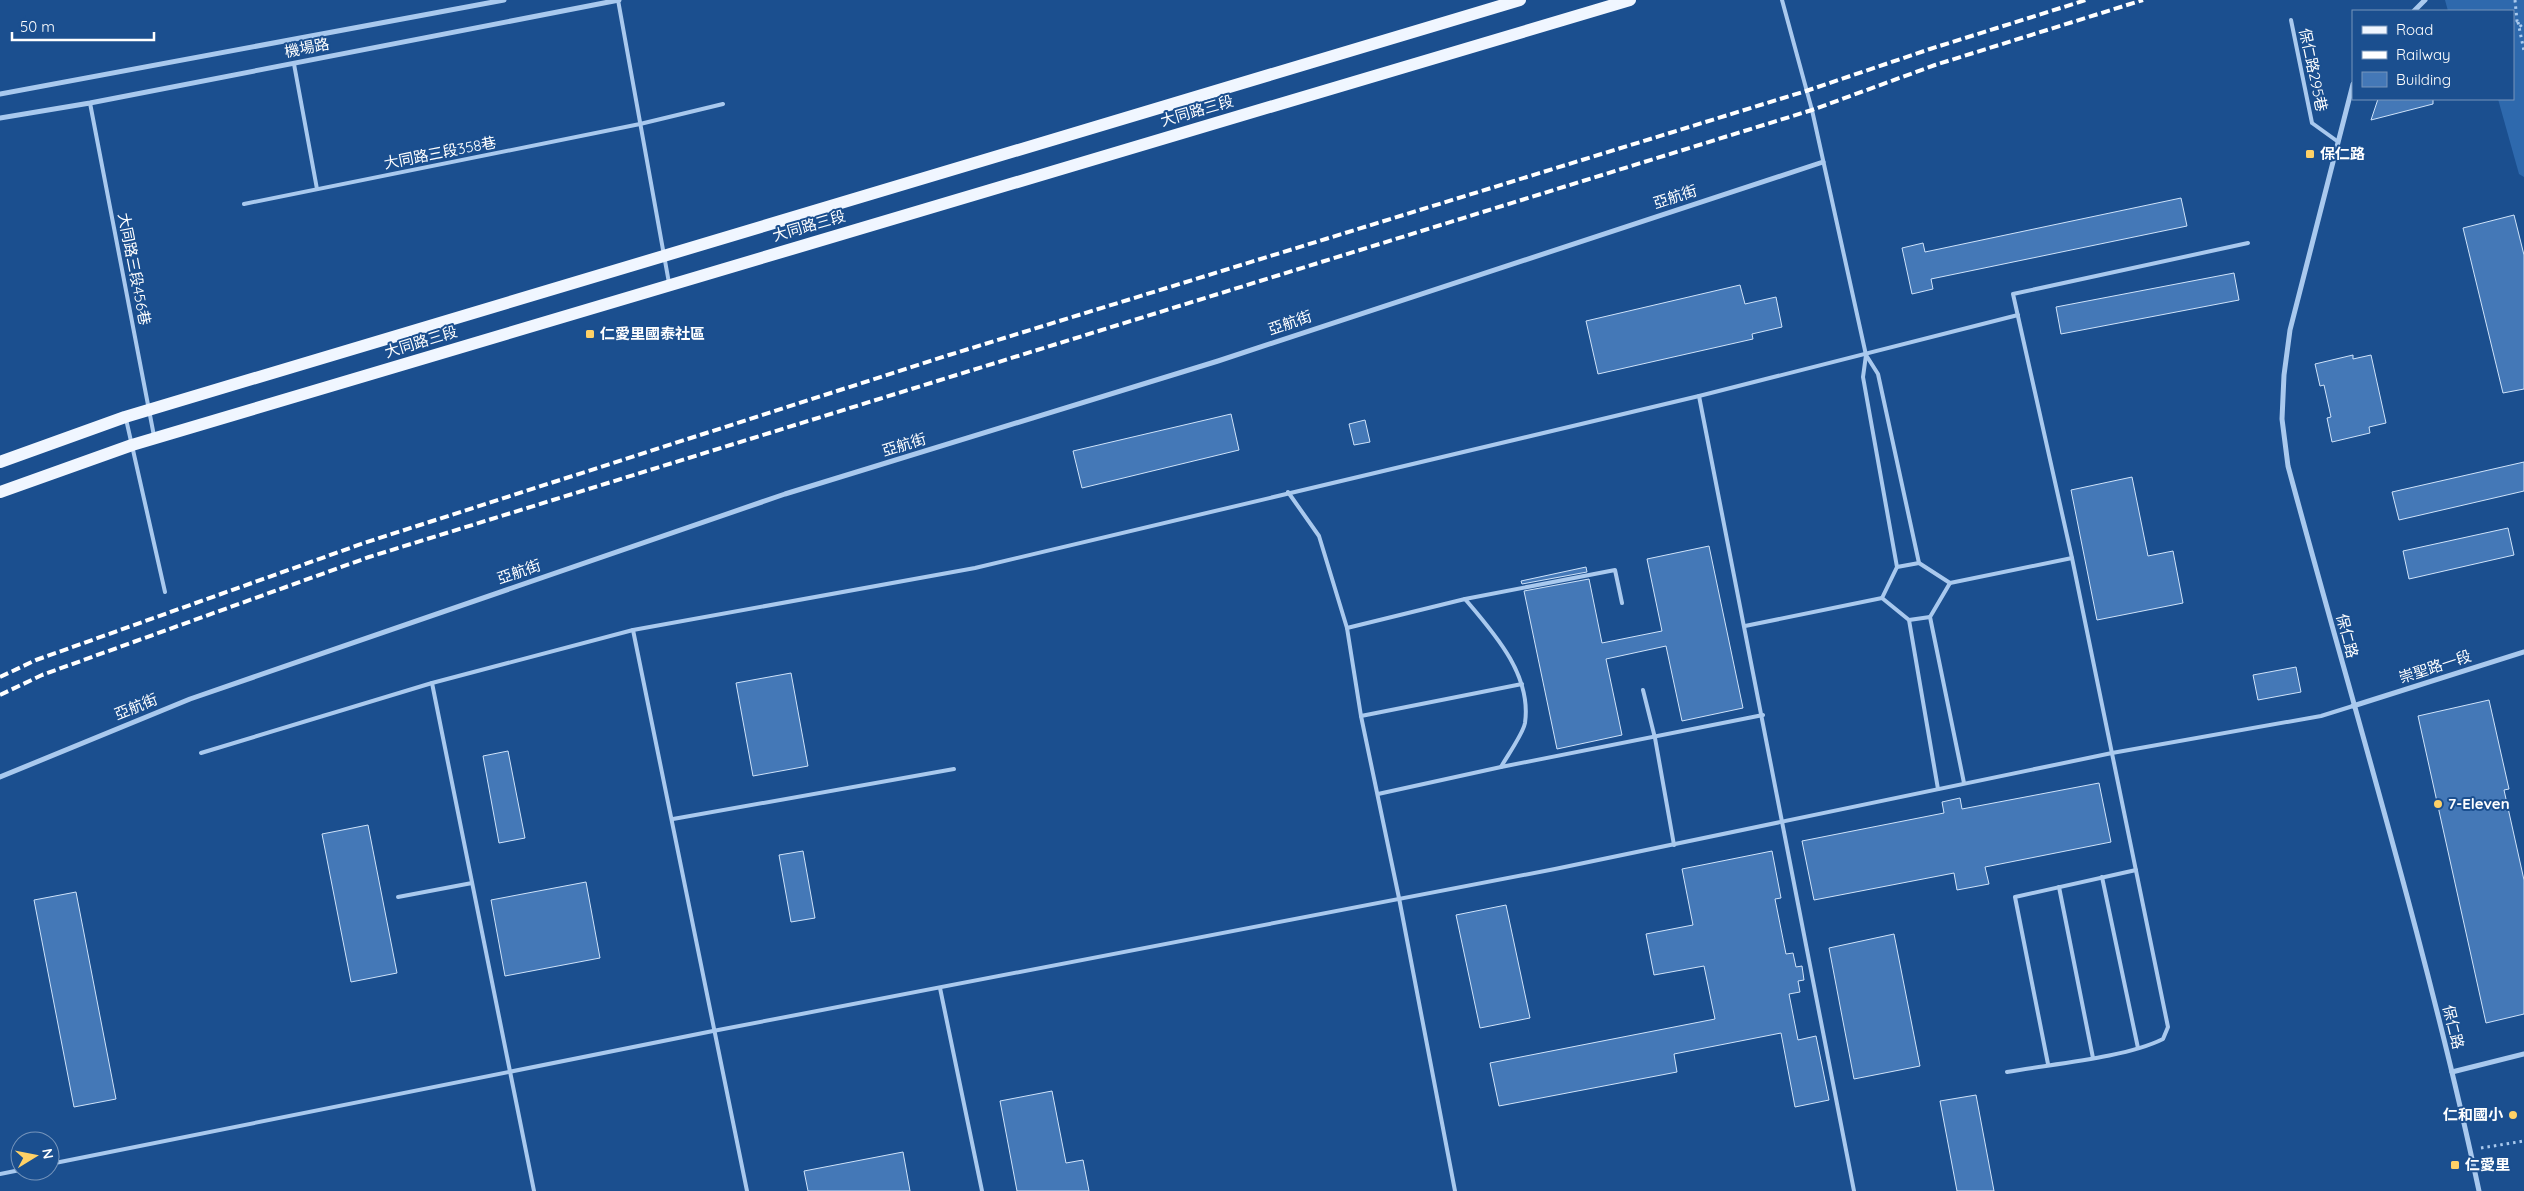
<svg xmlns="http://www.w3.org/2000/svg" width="2524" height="1191" font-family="Quicksand,'Noto Sans TC',sans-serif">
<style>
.park{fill:#2e69ad}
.building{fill:#4478b7;stroke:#cfe3fa}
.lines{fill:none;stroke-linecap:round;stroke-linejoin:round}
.path{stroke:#a9c9ee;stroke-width:3;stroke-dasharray:2.5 4;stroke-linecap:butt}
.service{stroke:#a9c9ee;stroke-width:4}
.minor{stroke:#a9c9ee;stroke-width:5}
.primary{stroke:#f0f6ff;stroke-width:12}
.rail{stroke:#fff;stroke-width:4;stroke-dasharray:9 4;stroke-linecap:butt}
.poi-dot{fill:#ffd166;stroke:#1b4f8f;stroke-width:2}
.labels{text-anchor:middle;stroke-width:4;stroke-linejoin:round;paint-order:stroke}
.street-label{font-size:15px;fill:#fff;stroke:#1b4f8f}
.poi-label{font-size:15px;font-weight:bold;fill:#fff;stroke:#1b4f8f;text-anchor:start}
</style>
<rect width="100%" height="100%" fill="#1b4f8f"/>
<path class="park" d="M2445,0H2524V177L2519,174L2498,99H2513V11H2448Z"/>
<g class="building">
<path d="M2378,99H2433V104L2371,120Z"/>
<path d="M2181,198L2187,226L1931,279L1933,289L1912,294L1902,248L1923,243L1925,252Z"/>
<path d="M2514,215L2524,255V389L2503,393L2463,228Z"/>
<path d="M2234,273L2239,300L2061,334L2056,307Z"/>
<path d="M1740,285L1745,304L1776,297L1782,327L1752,334L1753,339L1598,374L1586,321Z"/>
<path d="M2353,355V359L2371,355L2386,423L2369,427L2370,433L2332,442L2327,418L2331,417L2324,385L2320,386L2315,364Z"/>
<path d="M1231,414L1239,450L1082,488L1073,451Z"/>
<path d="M1365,420L1370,442L1354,445L1349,424Z"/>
<path d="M2524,462V491L2399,520L2392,492Z"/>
<path d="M2132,477L2148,556L2173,551L2183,603L2097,620L2071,490Z"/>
<path d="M2508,528L2514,555L2409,579L2403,551Z"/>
<path d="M1709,546L1743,708L1682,721L1666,646L1606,659L1622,735L1557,749L1524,591L1589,579L1602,643L1662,631L1647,559Z"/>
<path d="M1586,567L1587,572L1522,584L1521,581Z"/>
<path d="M2296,667L2301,692L2258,700L2253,675Z"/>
<path d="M791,673L808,766L753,776L736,683Z"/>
<path d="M2489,700L2509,789L2504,790L2524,880V1014L2486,1023L2418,716Z"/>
<path d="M508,751L525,838L499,843L483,756Z"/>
<path d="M2099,783L2111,842L1985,867L1989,884L1957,890L1954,873L1814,900L1802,841L1944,813L1942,802L1960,798L1962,809Z"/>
<path d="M368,825L397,973L351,982L322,834Z"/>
<path d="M803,851L815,918L791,922L779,855Z"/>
<path d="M1772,851L1781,898L1775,899L1786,954L1793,953L1796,967L1802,966L1804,980L1798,981L1800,992L1789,994L1798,1040L1816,1036L1829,1100L1795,1107L1781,1033L1674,1054L1677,1072L1499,1106L1490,1063L1715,1019L1704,966L1654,975L1646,934L1693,925L1682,869Z"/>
<path d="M586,882L600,958L505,976L491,900Z"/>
<path d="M76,892L116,1099L74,1107L34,900Z"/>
<path d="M1506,905L1530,1018L1480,1028L1456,915Z"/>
<path d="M1894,934L1920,1066L1854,1079L1829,948Z"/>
<path d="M1052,1091L1066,1163L1083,1160L1089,1191H1017L1000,1101Z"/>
<path d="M1976,1095L1994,1191H1957L1940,1101Z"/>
<path d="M903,1152L910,1191H808L804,1171Z"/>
</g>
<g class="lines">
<g class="path">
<path d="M2515,0L2517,21L2524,30"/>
<path d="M2518,22L2524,51"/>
<path d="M2481,1148L2524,1141"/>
</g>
<g class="service">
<path d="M618,0L669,283"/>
<path d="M1782,0L1812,110L1866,355L1878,374L1919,563L1950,583L1930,617L1964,783"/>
<path d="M2291,20L2312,123L2337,141"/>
<path d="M294,64L317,189"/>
<path d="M90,103L154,436"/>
<path d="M244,204L640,124L723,104"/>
<path d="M1866,355L1863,377L1897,567L1882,598L1909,620L1938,789"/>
<path d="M1699,396L1854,1191"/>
<path d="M126,419L165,592"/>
<path d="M1288,492L1319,536L1347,628L1361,716L1399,898L1455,1191"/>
<path d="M1897,567L1919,563"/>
<path d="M1950,583L2072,558"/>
<path d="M1465,599L1615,570L1622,603"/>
<path d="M1909,620L1930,617"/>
<path d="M1745,626L1882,598"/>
<path d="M1347,628L1465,599C1494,633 1532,675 1525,723C1523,734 1507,756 1501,767L1378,794"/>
<path d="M633,630L747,1191"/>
<path d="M432,683L534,1191"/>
<path d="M1643,690L1655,738L1674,845"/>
<path d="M1361,716L1522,684"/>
<path d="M201,753L432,683L633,630L975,568L1699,396L2018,315"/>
<path d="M1501,767L1763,715"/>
<path d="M673,819L954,769"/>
<path d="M2102,877L2138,1048"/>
<path d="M2059,887L2093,1058"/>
<path d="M398,897L472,883"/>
<path d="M940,988L982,1191"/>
<path d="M2048,1064L2015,897L2136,870"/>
<path d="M2007,1072C2051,1064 2125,1058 2163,1039L2168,1027L2072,558L2013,294L2248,243"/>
<path d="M50,1164L713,1031L1555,869L2112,753L2321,716L2353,706"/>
<path d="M0,1174L20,1170"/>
</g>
<g class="minor">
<path d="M2414,11L2425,0"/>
<path d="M2353,84L2290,330L2284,375L2282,419L2288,466C2353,707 2427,947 2479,1191"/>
<path d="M0,94L504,0"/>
<path d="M0,118L90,103L619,0"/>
<path d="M2353,706L2524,652"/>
<path d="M0,777L190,699L785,494L1218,361L1823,162"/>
<path d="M2452,1072L2524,1054"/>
</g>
<g class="primary">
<path d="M0,462L125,417L1520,0"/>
<path d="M0,492L132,445L1630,0"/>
</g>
<g class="rail">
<path d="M0,677L36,660L364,543L949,355L1806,91L1930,49L2086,0"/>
<path d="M0,695L42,675L369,557L1812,110L1935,65L2143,0"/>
</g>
</g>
<g class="poi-dot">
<rect x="2305" y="149" width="10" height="10" rx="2.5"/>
<rect x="585" y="329" width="10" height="10" rx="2.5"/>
<circle cx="2438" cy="804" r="5"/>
<circle cx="2513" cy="1115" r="5"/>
<rect x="2450" y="1160" width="10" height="10" rx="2.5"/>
</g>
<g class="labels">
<g class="street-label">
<text transform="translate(307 48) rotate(-11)" y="5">機場路</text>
<text transform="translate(2313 70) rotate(78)" y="5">保仁路295巷</text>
<text transform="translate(1197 111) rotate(-16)" y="5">大同路三段</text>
<text transform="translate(440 153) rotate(-11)" y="5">大同路三段358巷</text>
<text transform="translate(1675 197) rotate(-18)" y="5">亞航街</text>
<text transform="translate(809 226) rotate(-16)" y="5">大同路三段</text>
<text transform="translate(134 269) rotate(79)" y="5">大同路三段456巷</text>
<text transform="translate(1290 323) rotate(-19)" y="5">亞航街</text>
<text transform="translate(421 342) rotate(-17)" y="5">大同路三段</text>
<text transform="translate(904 445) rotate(-17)" y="5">亞航街</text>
<text transform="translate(519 572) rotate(-19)" y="5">亞航街</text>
<text transform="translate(2347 636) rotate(75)" y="5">保仁路</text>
<text transform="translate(2435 667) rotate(-18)" y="5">崇聖路一段</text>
<text transform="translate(136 707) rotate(-22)" y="5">亞航街</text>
<text transform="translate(2453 1027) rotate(76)" y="5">保仁路</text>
</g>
<g class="poi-label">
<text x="2320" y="159">保仁路</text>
<text x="600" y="339">仁愛里國泰社區</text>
<text x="2448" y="809">7-Eleven</text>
<text x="2503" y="1120" text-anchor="end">仁和國小</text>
<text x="2465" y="1170">仁愛里</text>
</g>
</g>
<rect x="2352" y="10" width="162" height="90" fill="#1b4f8f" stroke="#7695bc"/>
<rect x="2362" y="26" width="25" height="8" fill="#f0f6ff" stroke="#7695bc"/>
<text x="2396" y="35" font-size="15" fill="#ffffff">Road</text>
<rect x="2362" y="51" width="25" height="8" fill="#ffffff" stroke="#7695bc"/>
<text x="2396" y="60" font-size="15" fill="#ffffff">Railway</text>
<rect x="2362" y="72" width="25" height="15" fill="#4478b7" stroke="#7695bc"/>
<text x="2396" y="85" font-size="15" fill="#ffffff">Building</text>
<g transform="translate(35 1156) rotate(80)"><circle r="24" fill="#1b4f8f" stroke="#7695bc"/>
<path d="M0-4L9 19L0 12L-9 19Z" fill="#ffd166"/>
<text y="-8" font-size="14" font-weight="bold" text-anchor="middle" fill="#ffffff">N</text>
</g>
<path d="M12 32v8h142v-8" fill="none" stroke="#ffffff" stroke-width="2.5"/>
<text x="20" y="32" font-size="15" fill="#ffffff" stroke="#1b4f8f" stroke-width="4" paint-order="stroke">50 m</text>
</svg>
